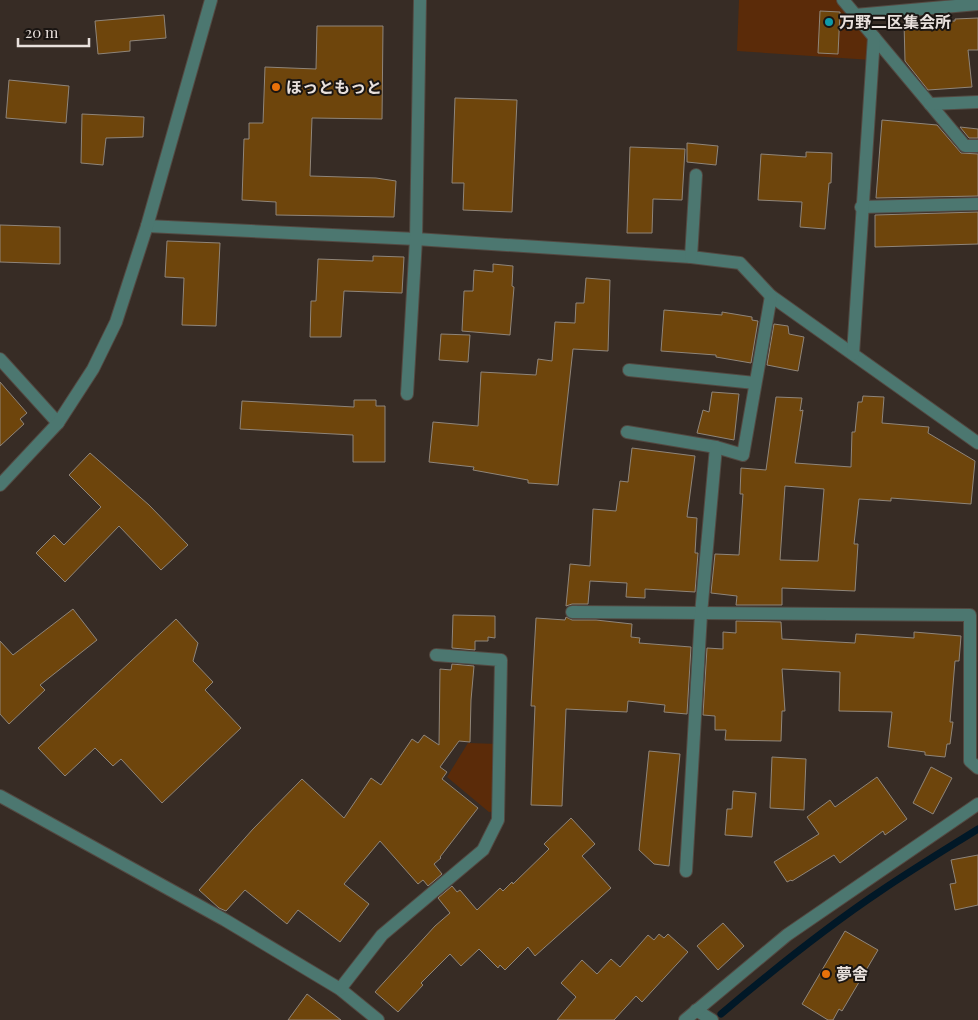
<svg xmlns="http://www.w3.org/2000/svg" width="978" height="1020" font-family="'Playfair Display','Noto Sans JP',serif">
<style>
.green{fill:#5b2b09}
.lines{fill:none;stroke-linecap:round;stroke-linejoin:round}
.stream{stroke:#011827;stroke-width:7}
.building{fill:#6e450c;stroke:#8f857a;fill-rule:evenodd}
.minor-casing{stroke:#534942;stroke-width:14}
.minor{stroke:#4c7770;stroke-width:12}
.culture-dot{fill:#0f9aa8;stroke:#1a1512;stroke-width:2}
.food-dot{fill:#e8710a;stroke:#1a1512;stroke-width:2}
.labels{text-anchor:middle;stroke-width:4;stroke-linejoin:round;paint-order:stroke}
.poi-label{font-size:16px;font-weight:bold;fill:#e9e1dd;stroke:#1a1512;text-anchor:start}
</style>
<rect width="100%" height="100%" fill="#372c25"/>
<g class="green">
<path d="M739,0H843L874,37L872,60L737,51Z"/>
<path d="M468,743L499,744L498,811L489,812L447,777Z"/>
</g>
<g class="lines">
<path class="stream" d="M721,1014C773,970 825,928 882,890C913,869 946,849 978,829"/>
</g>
<g class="building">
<path d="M820,11L840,12L838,54L818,53Z"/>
<path d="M164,15L166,38L130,41V51L98,54L95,21Z"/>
<path d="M978,18V50H968L972,87L928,90L905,61L904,22L955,21V19Z"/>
<path d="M317,26H383L382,119L312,118L310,176L376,178L396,181L394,217L276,215V202L242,200L244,139H249V123H263L265,67L316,69Z"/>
<path d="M9,80L69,86L66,123L6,118Z"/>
<path d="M455,98L517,100L512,212L463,210L464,183H452Z"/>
<path d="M82,114L144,117L143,137L106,138L103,165L81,163Z"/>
<path d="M882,120L937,125L961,153L978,154V196L876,198Z"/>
<path d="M960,127L978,129V138H969Z"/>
<path d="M687,143L718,146L716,165L687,162Z"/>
<path d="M630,147L685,149L682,200L653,199L652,233H627Z"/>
<path d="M806,152L832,153L831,183H829L825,229L800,227L802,202L758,200L761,154L806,157Z"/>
<path d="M978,212V244L875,247V215Z"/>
<path d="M0,225L60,227V264L0,262Z"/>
<path d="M167,241L220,243L216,326L182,325L184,278L165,277Z"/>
<path d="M373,256L404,257L402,293L344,291L341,337H310L311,301H316L318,259L373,261Z"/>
<path d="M493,264L513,266L512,286L514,287L510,335L462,331L464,291H473L474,270L493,272Z"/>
<path d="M586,278L610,280L608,351L573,349L558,485L528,483V480L473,470L474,467L429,462L433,422L478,426L481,372L536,375L538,359L552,361L555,322L575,323L576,303H584Z"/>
<path d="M664,310L722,315V312L752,317V320L758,321L751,363L716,357V355L661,351Z"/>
<path d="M774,324L788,326L789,334L804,337L798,371L767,365Z"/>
<path d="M441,334L470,335L468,362L439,360Z"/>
<path d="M0,382L27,413L20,419L24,424L0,446Z"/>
<path d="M712,392L739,394L734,440L697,433L703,410L709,412Z"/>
<path d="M863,396L884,397L882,423L929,427L928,433L975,461L971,504L891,498V501L859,499L854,544H858L855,591L782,588V605H736L737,596L711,593L715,554L739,555L743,494H740L741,468L766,470L776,397L802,398L800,411L803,410L795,463L851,467L852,432H855L858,402H862ZM785,486L824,489L818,561L780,560Z"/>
<path d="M354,400H376V406H385V462H353V435L240,429L242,401L354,407Z"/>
<path d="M632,448L695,456L687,517L697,518L695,553H698L695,592L645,589V598L626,597L627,583L590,581L588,604H572L566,606L570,564L590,566L593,509L616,511L620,481L628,482Z"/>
<path d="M90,453L149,505L188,545L161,570L119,526L65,582L36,553L54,535L64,545L101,507L69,475Z"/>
<path d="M73,609L97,640L40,685L45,690L9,724L0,714V641L13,655Z"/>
<path d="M453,615L495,616V638L488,637V641H475V650L452,648Z"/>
<path d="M566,617L572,620H596L632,624L631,637L640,638L639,643L691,647L687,714L664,712L665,705L628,701L627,712L566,709L562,806L531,805L535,706H531L536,618L565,620Z"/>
<path d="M176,619L198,643L193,661L213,682L205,690L241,728L162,803L121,759L113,766L95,748L65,776L38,748Z"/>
<path d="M736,621L781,622L782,639L855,643L856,634L914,638V632L961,636L959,661H955L950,722H953L950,744H947L945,757L925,755V752L888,747L892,712L839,711L840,672L782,669L785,711H782L781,741L725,740L726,730H715V716L703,715L707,648L723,649V632L736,633Z"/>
<path d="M452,664L474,666L471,700L470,742L459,741L440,767L447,772L442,779L478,808L440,857L441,858L434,864L442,874L428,886L423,880L418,884L380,841L344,884L369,904L340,942L298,910L287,924L245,890L226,911L219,908L199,890L253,829L302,779L344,818L371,778L381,785L412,739L418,743L424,735L439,745L440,669L451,670Z"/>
<path d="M649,751L680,754L669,866L654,864L639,850Z"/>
<path d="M772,757L806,759L804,810L770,808Z"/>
<path d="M931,767L952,778L933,814L913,803Z"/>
<path d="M877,777L907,819L885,835L883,831L840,863L834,855L792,881L791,880L787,882L774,862L819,834L807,817L830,800L835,807Z"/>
<path d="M733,791L756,793L752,837L725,835L727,809H732Z"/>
<path d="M571,818L595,844L582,856L611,888L535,956L528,947L505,970L500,965L498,968L479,949L461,966L450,954L421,983L423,985L398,1012L375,992L435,926L450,913L438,898L452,886L457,892L460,890L477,910L500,888L503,891L512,882L513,884L549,849L544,844Z"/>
<path d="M978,855V905L955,910L950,884L956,883L951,860Z"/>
<path d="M723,923L744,946L718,970L697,946Z"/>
<path d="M845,931L878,950L842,1011L839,1009L833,1020H828L802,1004Z"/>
<path d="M659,934L664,938L668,934L688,952L642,1002L636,996L614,1020H557L576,997L561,983L582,960L597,974L611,959L620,967L648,935L654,940Z"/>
<path d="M307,994L341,1020H288Z"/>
</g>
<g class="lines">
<g class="minor-casing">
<g id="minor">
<path d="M843,0L965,146H978"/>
<path d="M855,15L978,4"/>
<path d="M930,104L978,102"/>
<path d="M861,207L978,204"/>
<path d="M147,226L416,239L691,257L740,263L771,296L978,443"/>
<path d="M691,257L696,175"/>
<path d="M853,354L874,37"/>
<path d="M0,359L58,423"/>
<path d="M629,370L755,383"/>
<path d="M407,394L416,239L420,0"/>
<path d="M627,432L716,447L743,455L771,296"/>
<path d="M0,485L58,423L93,369L116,322L147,226L211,0"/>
<path d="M572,612L970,615V761L978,768"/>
<path d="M0,796L225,920L340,989L378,1020"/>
<path d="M686,871L701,614L716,447"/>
<path d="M340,989L382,935L483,850L498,820L501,660L436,655"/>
<path d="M696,1010L712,1020"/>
<path d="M685,1020L787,935L978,804"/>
</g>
</g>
<use href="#minor" class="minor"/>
</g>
<circle class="culture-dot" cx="829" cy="22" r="5"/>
<g class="food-dot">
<circle cx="276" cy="87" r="5"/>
<circle cx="826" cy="974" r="5"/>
</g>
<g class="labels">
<g class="poi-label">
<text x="839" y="28">万野二区集会所</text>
<text x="286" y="93">ほっともっと</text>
<text x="836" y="980">夢舎</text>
</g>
</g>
<path d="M18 38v8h71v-8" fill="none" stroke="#e9e1dd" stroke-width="2.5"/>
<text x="25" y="38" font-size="15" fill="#e9e1dd" stroke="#1a1512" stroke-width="4" paint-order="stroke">20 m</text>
</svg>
